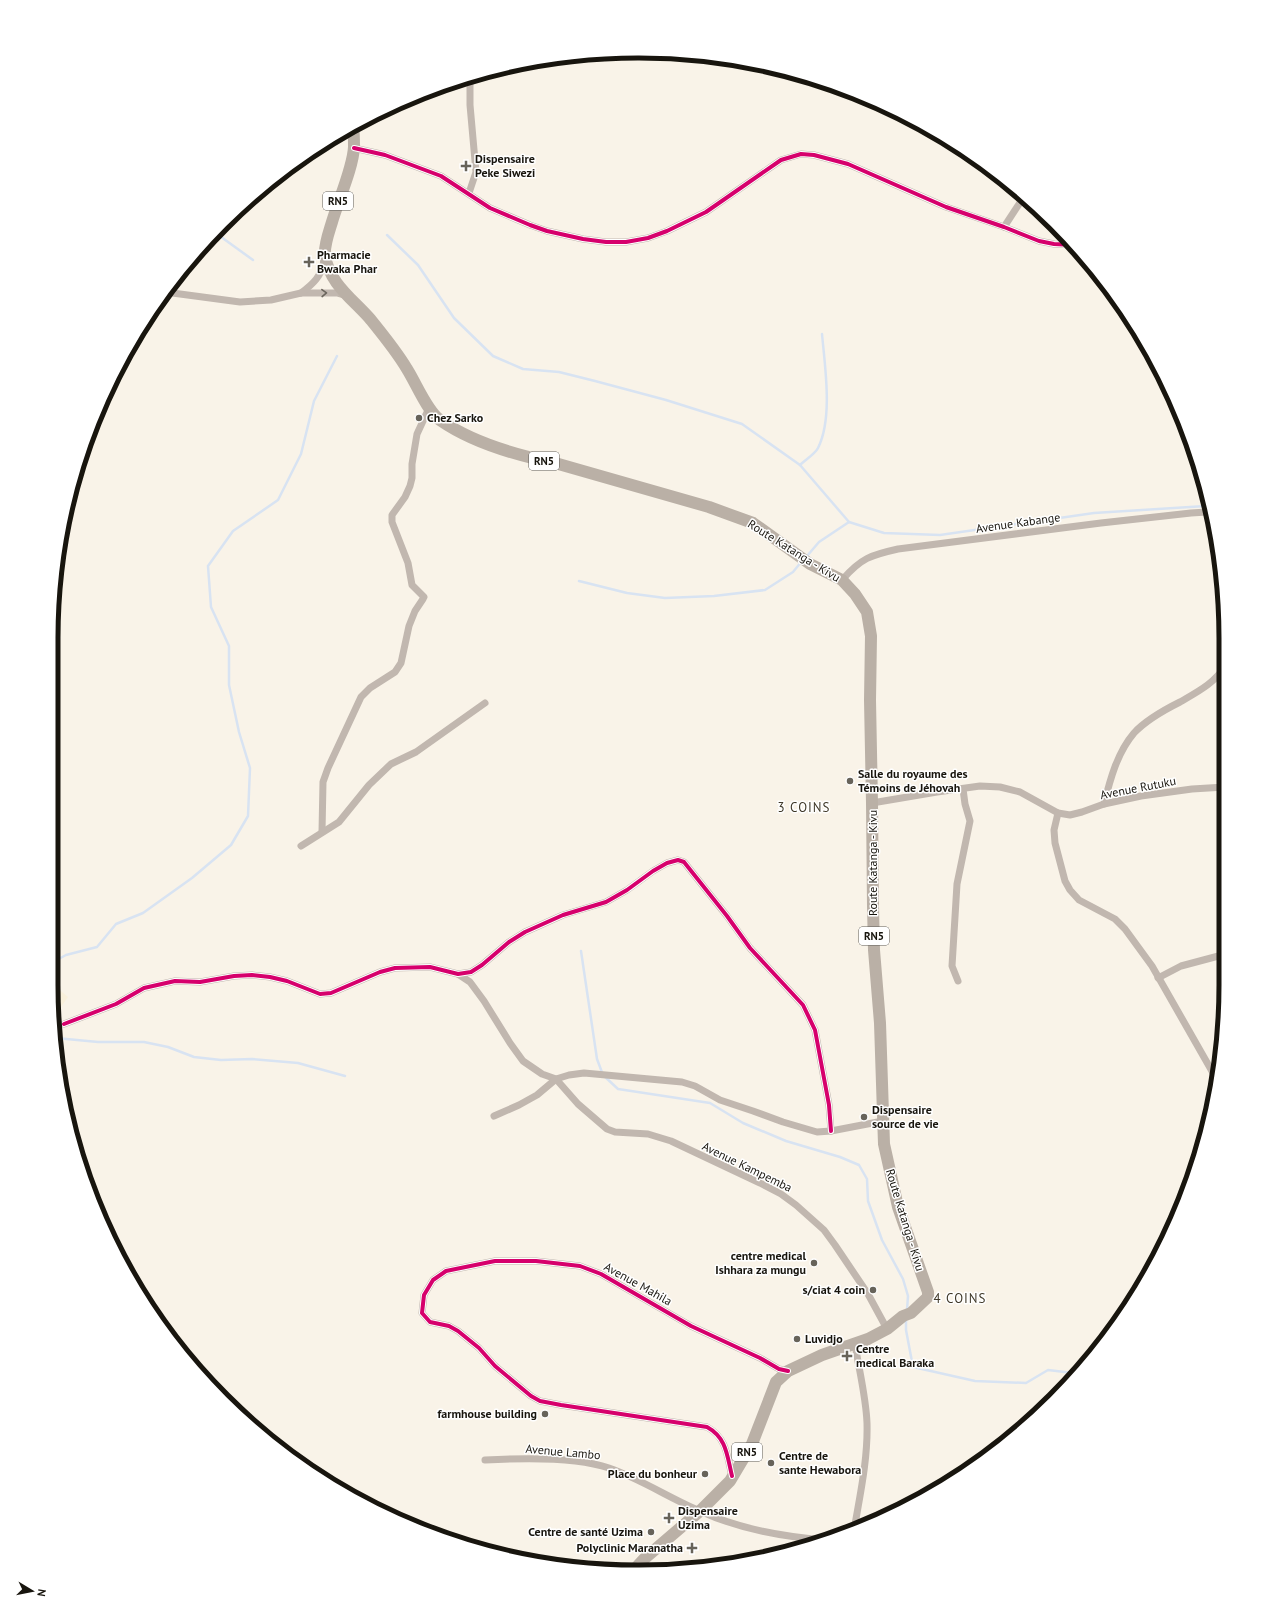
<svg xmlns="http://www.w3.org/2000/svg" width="1277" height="1623" font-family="'PT Sans',sans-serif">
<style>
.built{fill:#f9f0db}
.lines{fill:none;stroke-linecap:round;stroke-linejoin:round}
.stream{stroke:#d8e3f2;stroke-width:2.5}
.minor{stroke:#c1b7af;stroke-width:7}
.trunk{stroke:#bab0a6;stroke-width:12}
.cycleway-casing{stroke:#fff;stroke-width:6}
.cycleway{stroke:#d6006c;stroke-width:4}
.oneway{stroke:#6c665e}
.poi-dot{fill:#67635a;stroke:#fff;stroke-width:1.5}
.labels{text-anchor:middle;stroke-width:3;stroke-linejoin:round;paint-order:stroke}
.shield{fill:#fff;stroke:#5d5b56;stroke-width:1}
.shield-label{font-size:11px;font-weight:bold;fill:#18150e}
.poi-label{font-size:12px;font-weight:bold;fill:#18150e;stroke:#fff;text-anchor:start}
.street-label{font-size:12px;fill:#18150e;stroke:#fff}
.neighbourhood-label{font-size:13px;letter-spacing:1px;fill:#3e3727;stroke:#fff}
.rim{fill:none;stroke:#18150e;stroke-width:5}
</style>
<rect width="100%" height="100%" fill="#f9f3e8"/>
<path class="built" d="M55,986L68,997L56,1014Z"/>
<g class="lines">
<g class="stream">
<path d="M217,234L253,260"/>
<path d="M387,235L418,265L454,318L493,356L523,369L559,372L595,381L666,400L742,424L800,465L849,522L884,533L940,535L1094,513L1206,506"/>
<path d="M800,465C805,460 815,454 818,448C833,418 825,367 822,334"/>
<path d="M807,556L819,542L849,522"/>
<path d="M579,581L627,593L665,598L714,596L765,590L793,572L802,561"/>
<path d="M1220,847L1226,848"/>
<path d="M581,951L597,1059L603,1075L618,1089L710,1103L743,1123L786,1141L840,1157L859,1165L867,1179L868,1201L882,1240L903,1279L908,1296L907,1310"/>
<path d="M55,961L66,955L97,947L116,924L143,913L192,878L231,845L248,816L250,768L239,732L229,685V646L211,607L208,566L233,531L278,500L301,454L314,401L337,356"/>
<path d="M56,1038L98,1042H144L168,1047L194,1057L221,1060L252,1059L298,1063L345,1076"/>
<path d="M906,1319V1330L913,1367L975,1381L1026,1383L1048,1370L1073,1373"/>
</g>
<g class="minor">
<path d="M354,148L385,155L441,176L490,208L530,225L547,231L583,239L606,242H626L648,238L667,231L706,212L781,160L801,154L814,155L848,164L946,207L1004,227L1039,241L1054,244L1073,245"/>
<path d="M469,193L476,172L470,105V77"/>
<path d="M1004,227L1023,198"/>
<path d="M165,292L240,302L271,300L301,293H337L347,296"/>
<path d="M301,293C313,284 322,276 324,260"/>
<path d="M842,580C861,558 871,555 898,549L1101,523L1191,513L1207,512"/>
<path d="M872,803L937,792L980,786L1000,787L1020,792L1058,813L1070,815L1082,812L1104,804L1141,796L1192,789L1225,787"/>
<path d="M1104,804C1110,780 1117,753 1134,733C1146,720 1164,710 1180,702C1197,692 1215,683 1225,666"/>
<path d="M1058,813L1054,830L1055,843L1065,881L1070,890L1079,900L1115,919L1125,929L1152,966L1217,1080"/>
<path d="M322,832L323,782L328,768L361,697L370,688L395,672L401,663L409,626L415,611L423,599L424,597L412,585L408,563L392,522V515L405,497L410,486L412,478V464L417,434L429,408"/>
<path d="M301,846L339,822L369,785L391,764L416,752L485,703"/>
<path d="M458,974L470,982L484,1001L510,1043L523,1061L542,1074L556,1079L578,1104L607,1129L615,1132L648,1134L671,1141L760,1183L781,1194L796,1205L824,1230L835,1245L868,1294L887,1329"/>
<path d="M1158,978L1181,966L1226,954"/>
<path d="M958,981L952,966L957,884L970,821L965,804L963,789"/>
<path d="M64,1024L116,1004L144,988L175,981L200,982L234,976L252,975L270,977L287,981L320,994L331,993L380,972L395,968L430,967L458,974L471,972L482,965L509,942L525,932L563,915L606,902L627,890L653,871L667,863L678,860L684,862L727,916L750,948L803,1005L815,1030L829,1105L831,1131"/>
<path d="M494,1116L519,1105L537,1095L556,1079L569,1075L584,1073L682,1082L695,1086L720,1100L753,1111L783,1122L817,1132L831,1131L883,1121"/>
<path d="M485,1460C520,1458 577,1457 609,1468C641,1479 669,1498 700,1511C739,1529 784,1537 826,1540"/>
<path d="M732,1476C727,1456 727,1438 707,1427L561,1405L540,1401L531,1396L495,1366L479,1348L458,1331L449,1326L430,1322L422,1313L424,1295L433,1280L446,1271L495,1261H536L580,1266L601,1274L691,1326L760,1358L779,1369L788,1371"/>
<path d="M854,1530C860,1495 868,1459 867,1423C866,1397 859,1370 855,1344"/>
</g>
<path class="trunk" d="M353,126C354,133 354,140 354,147C353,168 338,201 332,222C329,232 324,245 325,255C329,284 354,300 371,320C384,336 397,352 407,369C416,383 427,411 440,420C473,443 515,455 555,463L709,507L753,523L810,564L842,580L855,594L867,612L871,636L870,700L872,803L873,906L874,950L880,1023L884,1144L898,1207L928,1292V1297L911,1313L903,1316L887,1329L868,1339L822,1355L788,1371L776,1382L752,1444L730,1481L700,1511L644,1559L632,1572"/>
<g class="cycleway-casing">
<g id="cycleway">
<path d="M354,148L385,155L441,176L490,208L530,225L547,231L583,239L606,242H626L648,238L667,231L706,212L781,160L801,154L814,155L848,164L946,207L1004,227L1039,241L1054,244L1073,245"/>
<path d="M64,1024L116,1004L144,988L175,981L200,982L234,976L252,975L270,977L287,981L320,994L331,993L380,972L395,968L430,967L458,974L471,972L482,965L509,942L525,932L563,915L606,902L627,890L653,871L667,863L678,860L684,862L727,916L750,948L803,1005L815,1030L829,1105L831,1131"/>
<path d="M732,1476C727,1456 727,1438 707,1427L561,1405L540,1401L531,1396L495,1366L479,1348L458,1331L449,1326L430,1322L422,1313L424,1295L433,1280L446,1271L495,1261H536L580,1266L601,1274L691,1326L760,1358L779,1369L788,1371"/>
</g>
</g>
<use href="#cycleway" class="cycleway"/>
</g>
<defs><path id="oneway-chevron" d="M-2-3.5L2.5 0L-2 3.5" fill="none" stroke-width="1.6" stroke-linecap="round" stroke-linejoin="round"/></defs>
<use class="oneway" href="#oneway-chevron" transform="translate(324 293) rotate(-2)"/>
<g class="poi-dot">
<path d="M464 160h4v4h4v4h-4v4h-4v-4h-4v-4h4z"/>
<path d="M307 256h4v4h4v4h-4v4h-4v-4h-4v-4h4z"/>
<circle cx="419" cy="418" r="4"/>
<circle cx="850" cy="781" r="4"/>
<circle cx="864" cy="1117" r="4"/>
<circle cx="814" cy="1263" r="4"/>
<circle cx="873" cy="1290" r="4"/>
<circle cx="797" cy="1339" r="4"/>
<path d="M845 1350h4v4h4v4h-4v4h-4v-4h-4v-4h4z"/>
<circle cx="545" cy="1414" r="4"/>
<circle cx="771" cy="1463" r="4"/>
<circle cx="705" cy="1474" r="4"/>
<path d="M667 1512h4v4h4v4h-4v4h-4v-4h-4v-4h4z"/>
<circle cx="651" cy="1532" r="4"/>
<path d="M690 1542h4v4h4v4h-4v4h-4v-4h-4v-4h4z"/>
</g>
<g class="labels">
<g class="shield">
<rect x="323" y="192" width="30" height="18" rx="3"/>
<rect x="529" y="452" width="30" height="18" rx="3"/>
<rect x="859" y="927" width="30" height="18" rx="3"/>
<rect x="732" y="1443" width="30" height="18" rx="3"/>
</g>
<g class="shield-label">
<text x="338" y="205">RN5</text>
<text x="544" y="465">RN5</text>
<text x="874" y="940">RN5</text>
<text x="747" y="1456">RN5</text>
</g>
<g class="poi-label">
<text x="475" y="163">Dispensaire<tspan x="475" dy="14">Peke Siwezi</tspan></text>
<text x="317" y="259">Pharmacie<tspan x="317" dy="14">Bwaka Phar</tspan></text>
<text x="427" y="422">Chez Sarko</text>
<text x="858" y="778">Salle du royaume des<tspan x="858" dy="14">Témoins de Jéhovah</tspan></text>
<text x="872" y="1114">Dispensaire<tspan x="872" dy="14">source de vie</tspan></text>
<text x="806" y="1260" text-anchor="end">centre medical<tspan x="806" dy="14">Ishhara za mungu</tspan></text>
<text x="865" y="1294" text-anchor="end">s/ciat 4 coin</text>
<text x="805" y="1343">Luvidjo</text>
<text x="856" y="1353">Centre<tspan x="856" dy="14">medical Baraka</tspan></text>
<text x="537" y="1418" text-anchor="end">farmhouse building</text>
<text x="779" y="1460">Centre de<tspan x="779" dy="14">sante Hewabora</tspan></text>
<text x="697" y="1478" text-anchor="end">Place du bonheur</text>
<text x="678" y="1515">Dispensaire<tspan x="678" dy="14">Uzima</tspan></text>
<text x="643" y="1536" text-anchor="end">Centre de santé Uzima</text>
<text x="683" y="1552" text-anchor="end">Polyclinic Maranatha</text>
</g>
<g class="street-label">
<text transform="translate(1018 523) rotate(-8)" y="4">Avenue Kabange</text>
<text transform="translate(794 551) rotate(32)" y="4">Route Katanga - Kivu</text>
<text transform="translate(1138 788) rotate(-11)" y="4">Avenue Rutuku</text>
<text transform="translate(873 863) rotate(-90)" y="4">Route Katanga - Kivu</text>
<text transform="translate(747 1167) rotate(26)" y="4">Avenue Kampemba</text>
<text transform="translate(905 1220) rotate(73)" y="4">Route Katanga - Kivu</text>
<text transform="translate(638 1284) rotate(29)" y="4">Avenue Mahila</text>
<text transform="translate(563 1452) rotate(5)" y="4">Avenue Lambo</text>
</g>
<g class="neighbourhood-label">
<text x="804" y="812">3 COINS</text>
<text x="960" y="1303">4 COINS</text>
</g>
</g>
<path d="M0 0H1277V1623H0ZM638 58H639A580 580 0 0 1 1219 638V985A580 580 0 0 1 639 1565H638A580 580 0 0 1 58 985V638A580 580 0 0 1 638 58Z" fill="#fff" fill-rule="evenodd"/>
<path class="rim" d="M638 58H639A580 580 0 0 1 1219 638V985A580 580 0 0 1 639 1565H638A580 580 0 0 1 58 985V638A580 580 0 0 1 638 58Z"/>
<g transform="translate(32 1591) rotate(100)" stroke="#ffffff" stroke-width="3" paint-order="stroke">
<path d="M0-3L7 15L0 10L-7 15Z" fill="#18150e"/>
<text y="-6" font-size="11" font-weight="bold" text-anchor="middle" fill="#18150e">N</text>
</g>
</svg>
